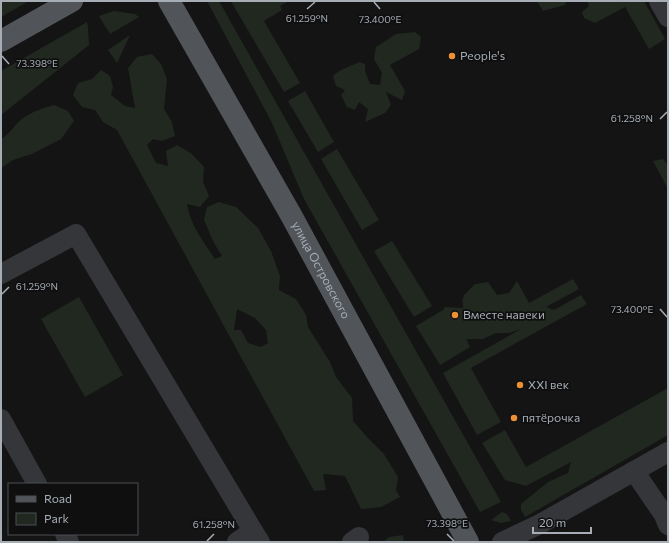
<svg xmlns="http://www.w3.org/2000/svg" width="669" height="543" font-family="Commissioner,sans-serif">
<style>
.green{fill:#202820;fill-rule:evenodd}
.lines{fill:none;stroke-linecap:round;stroke-linejoin:round}
.minor{stroke:#35363a;stroke-width:20}
.major{stroke:#515459;stroke-width:22}
.ticks{fill:none;stroke:#a6adb5;stroke-width:1.5}
.poi-dot{fill:#eb9035;stroke:#0f0f10;stroke-width:1.5}
.labels{text-anchor:middle;stroke-width:3.5;stroke-linejoin:round;paint-order:stroke}
.poi-label{font-size:12px;fill:#a6adb5;stroke:#0f0f10;text-anchor:start}
.street-label{font-size:12px;fill:#a6adb5;stroke:#0f0f10}
.ticks-label{font-size:10px;text-anchor:middle;fill:#a6adb5;stroke:#0f0f10;stroke-width:3.5;stroke-linejoin:round;paint-order:stroke}
</style>
<rect width="100%" height="100%" fill="#141415"/>
<g class="green">
<path d="M1,1H29L1,17Z"/>
<path d="M207,1H219L501,502L480,512L304,199L272,123Z"/>
<path d="M232,1H289L280,6L282,10L264,21L300,83L284,92L232,3Z"/>
<path d="M537,1H566L565,5L543,11Z"/>
<path d="M587,1H644L665,39L649,49L625,7L595,23L584,18L582,12L589,6Z"/>
<path d="M114,11L135,14L139,17L110,34L99,16Z"/>
<path d="M87,22L88,27L89,45L1,115V71Z"/>
<path d="M415,32L421,37L419,49L390,65L405,91L402,100L386,92L391,105L385,113L365,122L368,109L359,102L355,110L347,107L341,95L345,90L336,86L333,76C340,69 350,67 359,62L365,64V71L370,84L380,85L382,73L374,59L376,47L396,34Z"/>
<path d="M130,35L117,63L108,50Z"/>
<path d="M152,54L161,64L167,79L164,109L172,122L175,136L162,141L153,139L147,145L156,163L168,166L166,151L177,145L192,154L204,167L203,182L209,196L200,207L187,204C190,225 204,242 215,259L222,256L214,243L204,220L207,207L219,202L236,207L258,228L271,251L280,276L279,290L296,299L306,315L308,327L330,362L336,377L352,398L353,421L368,438L384,454L398,477L396,490L400,497L381,507L361,509L345,476L323,474L326,490L314,491L117,130L103,122L95,110L82,107L73,95L78,83L92,79L101,70L110,76L113,87L111,95L125,106L135,108L128,68L137,57ZM237,309L255,318L266,330L268,343L261,347L248,343L241,330H234Z"/>
<path d="M305,91L334,142L318,152L288,101Z"/>
<path d="M54,105L68,111L74,121L61,139L32,154L13,160L1,168V139C10,134 14,125 22,119C31,112 43,108 54,105Z"/>
<path d="M337,149L379,220L362,230L321,159Z"/>
<path d="M663,159L668,165V189L653,161Z"/>
<path d="M392,241L432,306L414,317L374,251Z"/>
<path d="M573,279L579,289L546,307L554,310L581,295L587,304L471,368L501,422L477,435L443,373L521,329L509,333H496L483,339H466L470,347L440,365L416,326L443,310L445,307L463,308V303L462,300L463,299L464,295L475,284L488,282L497,295L509,293L517,281L529,303Z"/>
<path d="M79,297L123,375L85,397L41,319Z"/>
<path d="M668,388V435L525,517L521,510V504L548,482L568,473L571,462L526,486L505,480L482,443L505,430L526,467Z"/>
<path d="M502,512L507,514L511,521L501,523L491,520Z"/>
<path d="M403,535L404,542H383L389,537Z"/>
</g>
<g class="lines">
<g class="minor">
<path d="M659,1L668,17"/>
<path d="M1,274L76,234L253,531L260,542"/>
<path d="M1,419L37,484"/>
<path d="M634,471L664,515L668,525"/>
<path d="M65,534L69,542"/>
<path d="M237,542L253,531"/>
<path d="M352,542L359,537"/>
<path d="M502,542L540,524L668,452"/>
</g>
<g class="major">
<path id="s1" d="M169,1L291,215L468,542"/>
<path d="M1,41L72,1"/>
</g>
</g>
<path class="ticks" d="M374,2L380,9M307,9L315,2M2,56L9,64M660,119L667,112M2,294L9,287M660,309L667,317M447,534L454,541M207,541L214,534"/>
<g class="poi-dot">
<circle cx="452" cy="56" r="4"/>
<circle cx="455" cy="315" r="4"/>
<circle cx="520" cy="385" r="4"/>
<circle cx="514" cy="418" r="4"/>
</g>
<g class="labels">
<g class="poi-label">
<text x="460" y="60">People's</text>
<text x="463" y="319">Вместе навеки</text>
<text x="528" y="389">XXI век</text>
<text x="522" y="422">пятёрочка</text>
</g>
<g class="street-label">
<text dy="4" stroke="none"><textPath href="#s1" startOffset="309">улица Островского</textPath></text>
</g>
</g>
<g class="ticks-label">
<text x="307" y="22">61.259°N</text>
<text x="380" y="23">73.400°E</text>
<text x="37" y="67">73.398°E</text>
<text x="632" y="122">61.258°N</text>
<text x="37" y="290">61.259°N</text>
<text x="632" y="313">73.400°E</text>
<text x="447" y="527">73.398°E</text>
<text x="214" y="528">61.258°N</text>
</g>
<rect width="669" height="543" fill="none" stroke="#a6adb5" stroke-width="4"/>
<rect x="8" y="483" width="130" height="52" fill="#0f0f10" stroke="#4b4e52"/>
<rect x="16" y="496" width="20" height="6" fill="#515459" stroke="#4b4e52"/>
<text x="44" y="503" font-size="12" fill="#a6adb5">Road</text>
<rect x="16" y="513" width="20" height="12" fill="#202820" stroke="#4b4e52"/>
<text x="44" y="523" font-size="12" fill="#a6adb5">Park</text>
<path d="M533 527v6h58v-6" fill="none" stroke="#a6adb5" stroke-width="2"/>
<text x="539" y="527" font-size="12" fill="#a6adb5" stroke="#0f0f10" stroke-width="3" paint-order="stroke">20 m</text>
</svg>
